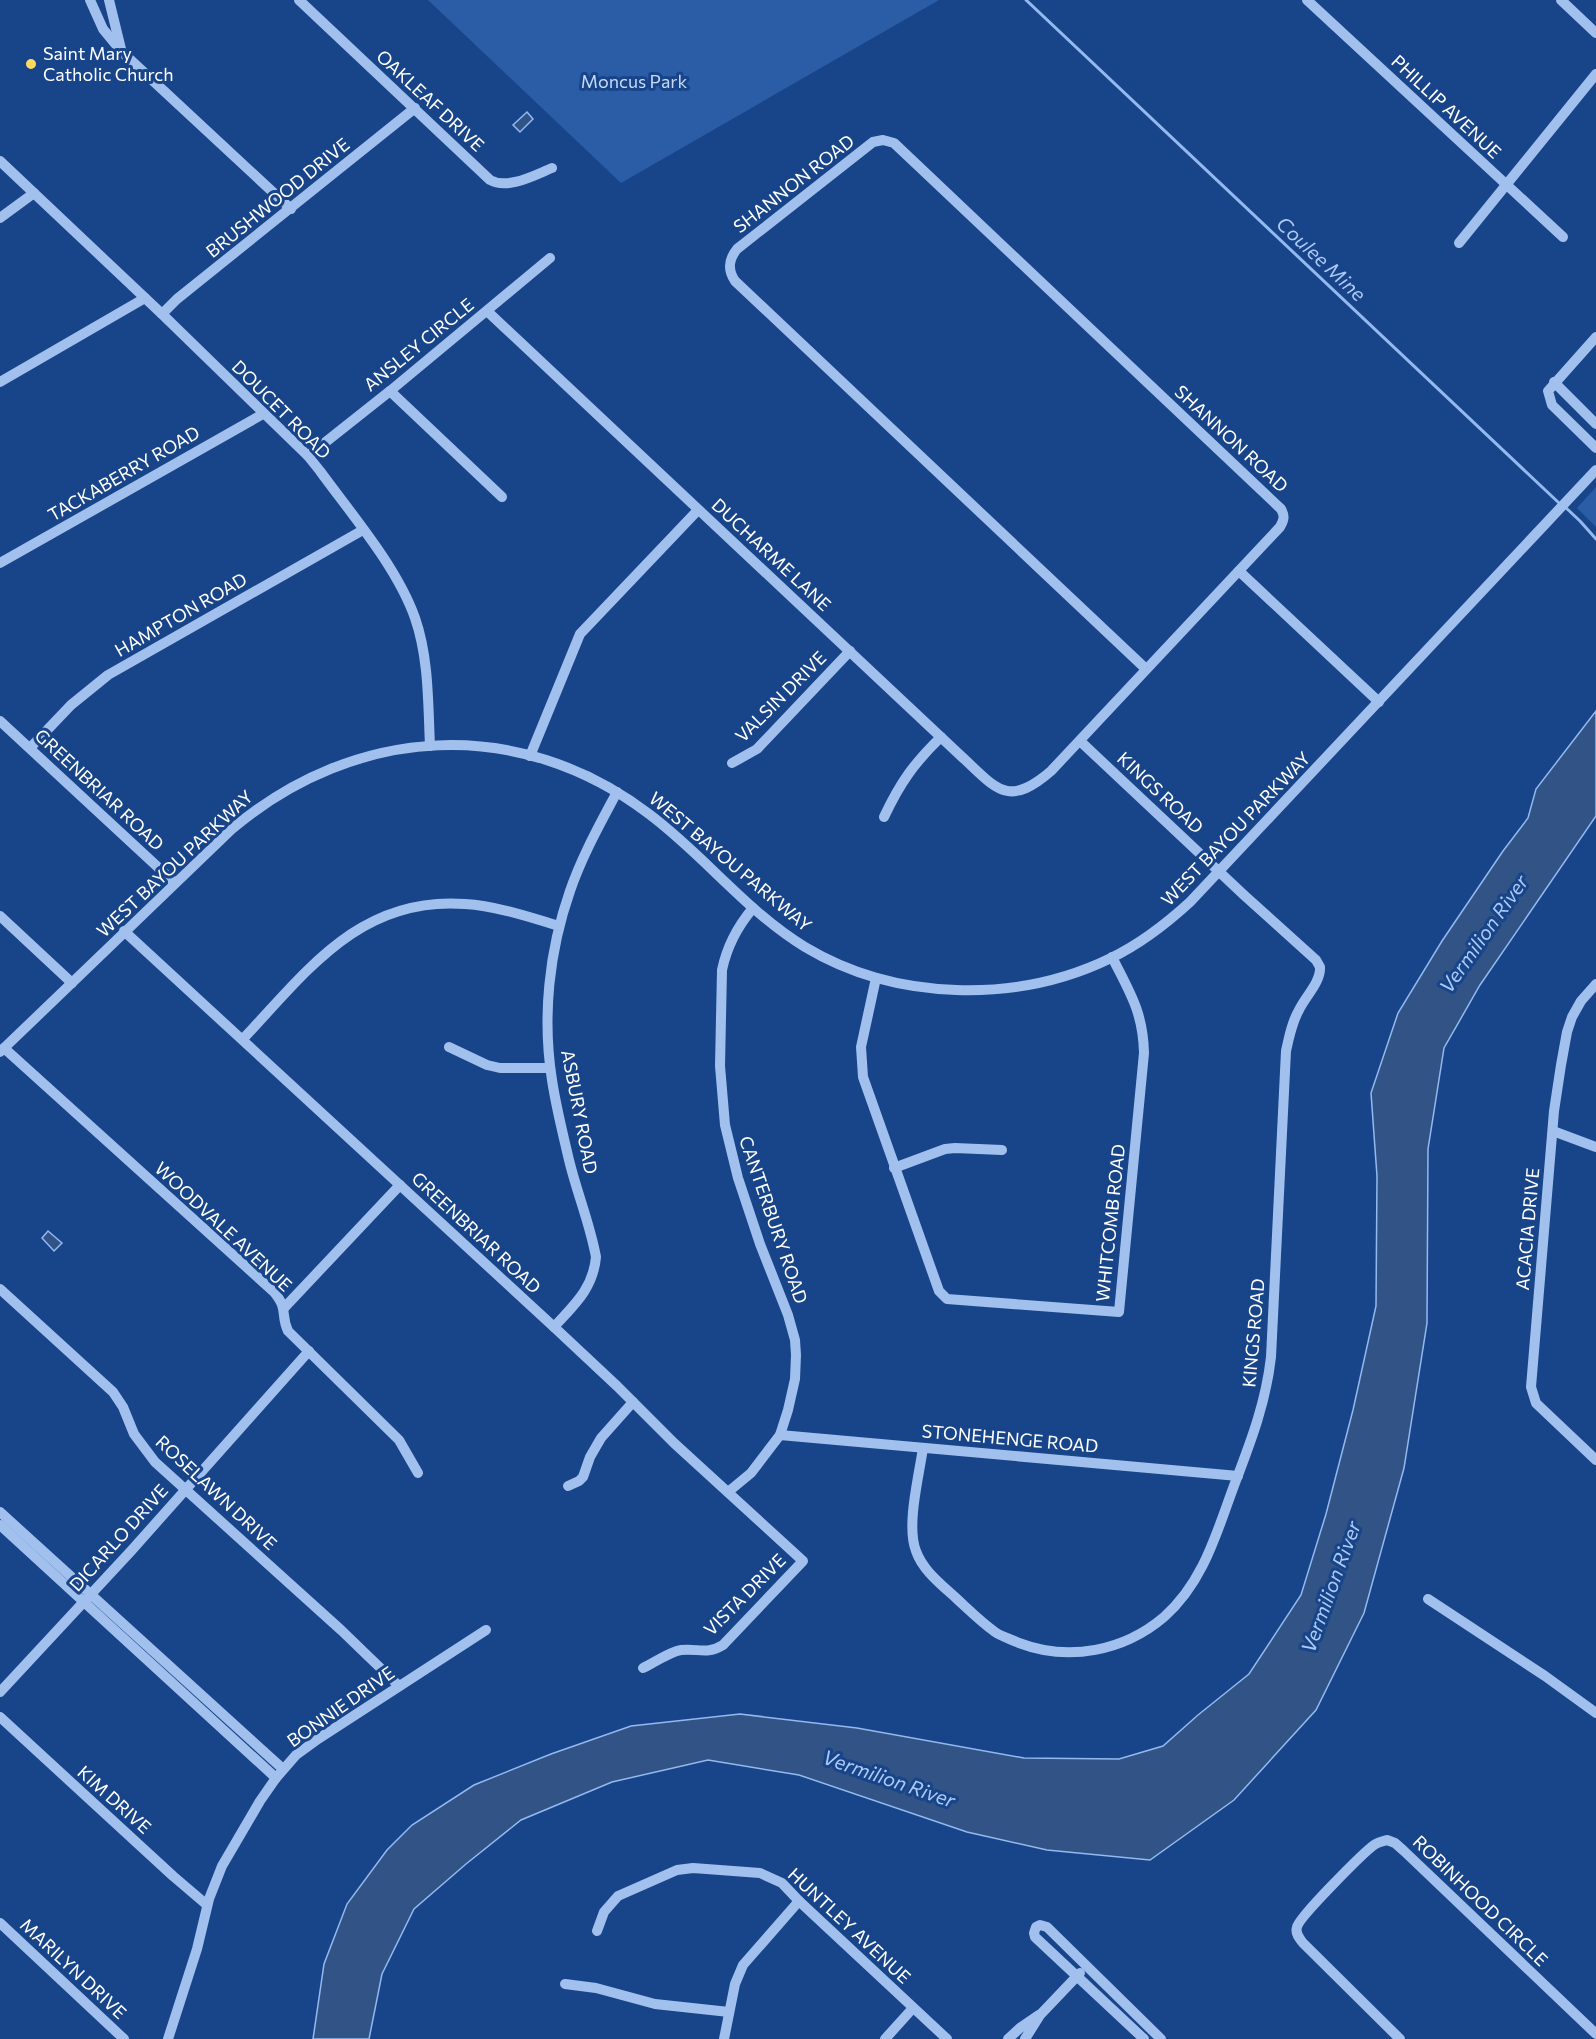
<svg xmlns="http://www.w3.org/2000/svg" width="1596" height="2039" font-family="Commissioner,sans-serif">
<style>
.green{fill:#2b5da7}
.water{fill:#325385;stroke:#93baf0;stroke-width:1.5}
.lines{fill:none;stroke-linecap:round;stroke-linejoin:round}
.stream{stroke:#93baf0;stroke-width:3}
.minor{stroke:#a1c0ed;stroke-width:10}
.poi-dot{fill:#ffd85d;stroke:#184489;stroke-width:2}
.labels{text-anchor:middle;stroke-width:6;stroke-linejoin:round;paint-order:stroke}
.poi-label{font-size:18px;fill:#fff;stroke:#184489;text-anchor:start}
.park-label{font-size:18px;fill:#c6dbfa;stroke:#184489}
.street-label{font-size:18px;fill:#fff;stroke:#184489}
.water-label{font-size:20px;font-style:italic;fill:#accaf5;stroke:#184489}
</style>
<rect width="100%" height="100%" fill="#184489"/>
<g class="green">
<path d="M428,0H939L621,183Z"/>
<path d="M1596,487V527L1577,508Z"/>
</g>
<g class="water">
<path d="M527,112L533,119L520,132L513,125Z"/>
<path d="M1596,711V816L1480,985L1444,1048L1428,1149L1427,1323L1404,1468L1364,1613L1316,1710L1234,1800L1150,1860L1047,1850L967,1832L799,1775L708,1760L612,1782L521,1820L466,1864L414,1909L382,1974L369,2039H313L324,1964L347,1904L387,1850L412,1825L474,1785L551,1754L631,1726L740,1714L857,1728L1024,1758L1119,1759L1163,1746L1198,1715L1249,1674L1301,1595L1326,1514L1353,1410L1376,1306L1377,1176L1371,1093L1398,1013L1442,941L1503,851L1528,818L1536,789Z"/>
<path d="M48,1231L62,1243L54,1251L42,1238Z"/>
</g>
<g class="lines">
<g class="stream">
<path d="M1026,0L1559,503"/>
<path d="M1565,507L1580,521L1596,539"/>
</g>
<g class="minor">
<path d="M90,0L103,29L122,52L291,209"/>
<path d="M109,0L121,49"/>
<path d="M299,0L490,180C508,190 535,175 552,168"/>
<path d="M1307,0L1563,237"/>
<path d="M1561,0L1596,33"/>
<path d="M0,161L162,314L308,456L320,471C352,515 397,567 415,618C429,658 428,704 430,746"/>
<path d="M0,218L34,193"/>
<path d="M1459,243L1596,74"/>
<path d="M487,311L961,756C996,788 1007,809 1051,771L1280,527C1284,520 1285,516 1281,509L894,143L883,140L873,142L737,249C729,259 727,269 735,281L1146,669"/>
<path d="M162,314L177,299L415,108"/>
<path d="M1596,337L1548,391L1552,405L1596,448"/>
<path d="M0,382L145,298"/>
<path d="M1554,382L1596,424"/>
<path d="M390,391L502,497"/>
<path d="M308,456L390,391L550,258"/>
<path d="M0,563L263,414"/>
<path d="M1239,571L1379,702"/>
<path d="M0,721L175,883"/>
<path d="M30,748L71,705L108,675L363,530"/>
<path d="M530,756L580,634L698,510"/>
<path d="M732,763L757,749L850,651"/>
<path d="M884,817C900,783 914,763 941,737"/>
<path d="M0,916L72,983"/>
<path d="M124,931L554,1327L617,1386L674,1443L803,1561L723,1645C707,1655 698,1648 681,1650C669,1652 654,1663 643,1668"/>
<path d="M876,978L861,1047L863,1077L939,1291L947,1299L1119,1312L1144,1053C1143,1012 1130,993 1112,957"/>
<path d="M1596,984L1581,1001L1572,1017L1567,1032L1561,1065L1554,1111L1531,1387L1536,1403L1596,1460"/>
<path d="M243,1039C307,971 360,896 465,904C497,906 529,917 559,926"/>
<path d="M449,1047L487,1065L500,1068H550"/>
<path d="M4,1048L274,1292C289,1310 280,1314 288,1331L399,1440L418,1473"/>
<path d="M0,1052L232,829C355,725 519,715 649,814C704,855 746,911 805,947C895,1001 1017,1004 1111,958C1140,944 1166,924 1190,902L1596,470"/>
<path d="M1553,1131L1596,1147"/>
<path d="M894,1168L945,1149L955,1148L1002,1150"/>
<path d="M0,1289L113,1392L123,1407L134,1434L155,1462L341,1630L399,1686"/>
<path d="M284,1308L400,1185"/>
<path d="M554,1327C574,1305 593,1289 596,1257C590,1224 577,1193 569,1160C563,1134 556,1107 552,1080C542,1017 549,951 570,891C582,856 600,824 617,792"/>
<path d="M780,1435L1238,1476"/>
<path d="M923,1448C919,1476 906,1526 916,1551C923,1571 942,1585 957,1599C969,1610 981,1622 995,1632C1002,1637 1011,1639 1019,1643C1069,1662 1124,1651 1164,1617C1204,1582 1217,1531 1235,1483C1251,1441 1266,1402 1271,1357L1286,1051C1289,1037 1292,1022 1299,1010C1305,997 1321,982 1320,967L1316,960L1245,896L1080,741"/>
<path d="M568,1486L579,1481L583,1477L590,1457L601,1438L633,1402"/>
<path d="M728,1492L751,1473L780,1435L788,1410L795,1379L796,1355L795,1340L788,1315L760,1244L738,1178L725,1125L720,1066L722,970C727,946 737,927 753,908"/>
<path d="M0,1512L283,1769"/>
<path d="M0,1525L276,1778"/>
<path d="M1428,1599L1545,1676L1596,1713"/>
<path d="M0,1692L131,1551L309,1351"/>
<path d="M0,1717L173,1876L207,1905"/>
<path d="M0,1923L124,2039"/>
<path d="M597,1931L604,1912L618,1896L677,1870L693,1868L760,1873L782,1883L799,1901L947,2039"/>
<path d="M565,1984L596,1988L655,2004L729,2012"/>
<path d="M168,2039L197,1949L209,1899L222,1866L260,1801L276,1778L296,1755L318,1739L486,1630"/>
<path d="M724,2039L735,1984L743,1965L799,1901"/>
<path d="M885,2039L913,2008"/>
<path d="M1008,2039L1020,2028L1039,2015"/>
<path d="M1025,2039L1040,2015L1080,1973"/>
<path d="M1144,2039L1035,1937L1034,1933L1036,1927L1040,1925L1047,1927L1161,2039"/>
<path d="M1400,2039L1303,1943C1299,1938 1295,1933 1297,1927C1299,1917 1363,1853 1374,1845C1378,1842 1383,1841 1387,1840L1395,1843L1404,1851L1596,2034"/>
</g>
</g>
<circle class="poi-dot" cx="31" cy="64" r="6"/>
<g class="labels">
<g class="poi-label">
<text x="43" y="60">Saint Mary<tspan x="43" dy="21">Catholic Church</tspan></text>
</g>
<g class="park-label">
<text x="634" y="88">Moncus Park</text>
</g>
<g class="street-label">
<text transform="translate(430 101) rotate(43)" y="6">OAKLEAF DRIVE</text>
<text transform="translate(1446 107) rotate(43)" y="6">PHILLIP AVENUE</text>
<text transform="translate(794 184) rotate(-38)" y="6">SHANNON ROAD</text>
<text transform="translate(278 198) rotate(-39)" y="6">BRUSHWOOD DRIVE</text>
<text transform="translate(419 345) rotate(-39)" y="6">ANSLEY CIRCLE</text>
<text transform="translate(281 410) rotate(45)" y="6">DOUCET ROAD</text>
<text transform="translate(1231 439) rotate(43)" y="6">SHANNON ROAD</text>
<text transform="translate(124 474) rotate(-30)" y="6">TACKABERRY ROAD</text>
<text transform="translate(771 555) rotate(43)" y="6">DUCHARME LANE</text>
<text transform="translate(181 615) rotate(-30)" y="6">HAMPTON ROAD</text>
<text transform="translate(781 697) rotate(-45)" y="6">VALSIN DRIVE</text>
<text transform="translate(99 790) rotate(43)" y="6">GREENBRIAR ROAD</text>
<text transform="translate(1160 793) rotate(43)" y="6">KINGS ROAD</text>
<text transform="translate(1236 829) rotate(-46)" y="6">WEST BAYOU PARKWAY</text>
<text transform="translate(730 862) rotate(40)" y="6">WEST BAYOU PARKWAY</text>
<text transform="translate(175 864) rotate(-43)" y="6">WEST BAYOU PARKWAY</text>
<text transform="translate(579 1112) rotate(79)" y="6">ASBURY ROAD</text>
<text transform="translate(773 1220) rotate(71)" y="6">CANTERBURY ROAD</text>
<text transform="translate(1111 1223) rotate(-84)" y="6">WHITCOMB ROAD</text>
<text transform="translate(223 1227) rotate(43)" y="6">WOODVALE AVENUE</text>
<text transform="translate(1528 1229) rotate(-85)" y="6">ACACIA DRIVE</text>
<text transform="translate(476 1233) rotate(43)" y="6">GREENBRIAR ROAD</text>
<text transform="translate(1254 1333) rotate(-85)" y="6">KINGS ROAD</text>
<text transform="translate(1010 1439) rotate(5)" y="6">STONEHENGE ROAD</text>
<text transform="translate(216 1493) rotate(43)" y="6">ROSELAWN DRIVE</text>
<text transform="translate(119 1538) rotate(-48)" y="6">DICARLO DRIVE</text>
<text transform="translate(745 1595) rotate(-45)" y="6">VISTA DRIVE</text>
<text transform="translate(341 1707) rotate(-35)" y="6">BONNIE DRIVE</text>
<text transform="translate(114 1800) rotate(42)" y="6">KIM DRIVE</text>
<text transform="translate(1480 1901) rotate(44)" y="6">ROBINHOOD CIRCLE</text>
<text transform="translate(849 1926) rotate(43)" y="6">HUNTLEY AVENUE</text>
<text transform="translate(73 1969) rotate(43)" y="6">MARILYN DRIVE</text>
</g>
<g class="water-label">
<text transform="translate(1321 259) rotate(43)" y="7">Coulee Mine</text>
<text transform="translate(1484 934) rotate(-55)" y="7">Vermilion River</text>
<text transform="translate(1331 1587) rotate(-70)" y="7">Vermilion River</text>
<text transform="translate(889 1779) rotate(19)" y="7">Vermilion River</text>
</g>
</g>
</svg>
